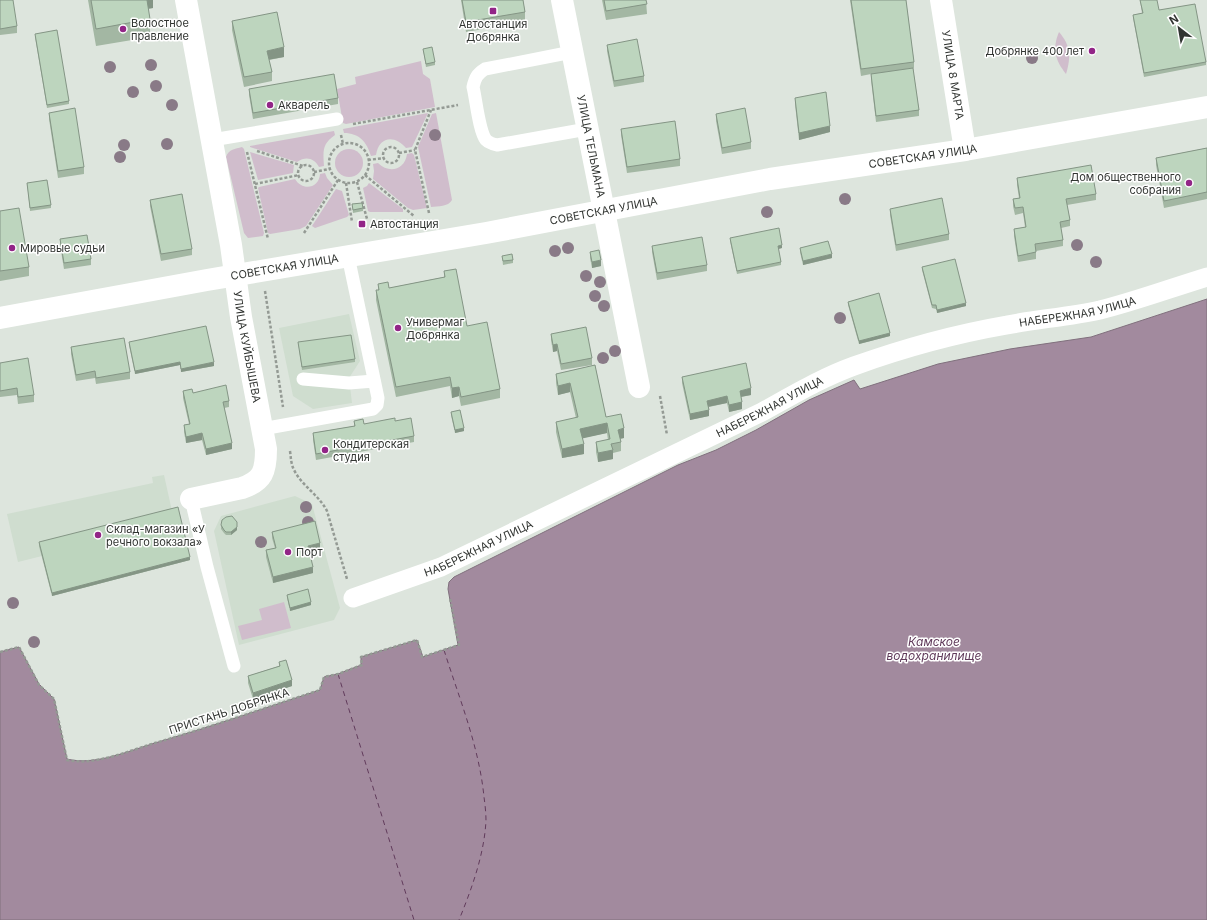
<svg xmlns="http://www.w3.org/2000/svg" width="1207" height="920" font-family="Inter,sans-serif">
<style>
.built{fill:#cfddcf}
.green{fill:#d0bdcc}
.water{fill:#a28a9e;stroke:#80707d}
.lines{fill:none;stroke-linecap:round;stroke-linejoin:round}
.ferry{stroke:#613b5b;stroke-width:1;stroke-dasharray:5 4;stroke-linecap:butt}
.path{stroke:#949a94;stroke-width:2.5;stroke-dasharray:3 2;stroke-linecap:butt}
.service{stroke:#fff;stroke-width:13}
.pedestrian{stroke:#fff;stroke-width:19}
.minor{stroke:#fff;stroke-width:22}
.tertiary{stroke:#fff;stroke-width:22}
.tree{fill:#897a87}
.wall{fill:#a3b7a3}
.shaded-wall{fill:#849585}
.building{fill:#bdd5be;stroke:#849585}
.poi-dot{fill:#922587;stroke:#fff;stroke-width:1.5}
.labels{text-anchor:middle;stroke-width:3;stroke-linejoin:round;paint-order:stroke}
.poi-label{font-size:11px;fill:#313431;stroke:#fff;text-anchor:start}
.street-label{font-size:11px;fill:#313431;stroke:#fff}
.water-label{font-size:12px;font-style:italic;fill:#613b5b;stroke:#fff}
</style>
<rect width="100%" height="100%" fill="#dde5dd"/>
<g class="built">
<path d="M349,314L360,361L349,378L352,403L313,409L293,396L279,328Z"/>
<path d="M164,475L172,511L178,510L190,560L52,596L42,556L18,562L7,514L153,483L152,477Z"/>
<path d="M295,496L312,504L340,608L334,620L239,645L214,531L221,516Z"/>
</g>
<g class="green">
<path d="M1059,32C1071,46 1071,57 1066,74C1055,60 1052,49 1059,32Z"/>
<path d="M421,61L423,74L430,79L435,107L346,124L343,123L337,89L356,84L355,77Z"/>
<path d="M428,113L412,147L406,148C395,135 379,136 376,155L371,156C367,142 359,133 344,133L343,129Z"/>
<path d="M436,113L452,200C448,207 438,206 431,207L418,147L432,114Z"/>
<path d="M334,131L335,135C322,144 323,151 324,166L319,167C314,158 306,156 297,162L250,147V146Z"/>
<path d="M242,147L244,149L264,233L263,236L248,238L244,233L226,157C229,149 235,149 242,147Z"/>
<circle cx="349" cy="163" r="14"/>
<path d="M250,152L294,165L293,173L258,180Z"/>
<path d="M412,153L414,155L427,208L413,210L408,208L373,179L374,171L373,164L378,163C389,174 405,170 407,154Z"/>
<path d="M325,173L327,178L333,185L306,226L300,229L270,234L268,233L258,188L259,187L295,179C302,191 319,189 320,174Z"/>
<path d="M369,183L403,209V212H370L368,211L363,188L367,186Z"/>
<path d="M336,189L342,191L349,215L347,217L315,228L312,226Z"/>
<path d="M284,602L291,628L242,640L238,626L262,620L259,609Z"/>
</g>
<path class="water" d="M1207,299V920H0V652L19,647L39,684L54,699L67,759C94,766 129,751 155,743C211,727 265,708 320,690L324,677L338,674L361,665V657L417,640L423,657L458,645L448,589L449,582L454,577L678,465L716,450L756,430L809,400L854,380L860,389L938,364L1010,349L1091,337Z"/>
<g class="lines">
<g class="ferry">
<path d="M444,650C459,698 479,746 484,797C485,804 486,813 486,821C484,855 472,888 459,920"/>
<path d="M338,674L414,920"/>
</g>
<g class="path">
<path d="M353,124L458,105"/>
<path d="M341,135L343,144"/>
<circle cx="349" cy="163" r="20"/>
<circle cx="391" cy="155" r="8"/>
<path d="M257,151L303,166"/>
<path d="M247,152L268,239"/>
<path d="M399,153L415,150"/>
<path d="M368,160L384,158"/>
<circle cx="306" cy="173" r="8"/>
<path d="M314,172L329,169"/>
<path d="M365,175L414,216"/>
<path d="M357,182L367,219"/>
<path d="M346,183L352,222"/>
<path d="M255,184L299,175"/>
<path d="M429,213L415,150L431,110"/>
<path d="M304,233L338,180"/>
<path d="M265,291L283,407"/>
<path d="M660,396L667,435"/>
<path d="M290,451C291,458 291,464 294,470C302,486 319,495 327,511L347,579"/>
<path d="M0,652L19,647L39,685L54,699L67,760C95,766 128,751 155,743C211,727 265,708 320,690L324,677L338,674L362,665L361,657L417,640L422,657L459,645L450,598"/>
</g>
<g class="service">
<path d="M572,52L485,69C477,74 475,78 473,87C476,99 479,131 486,140C489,143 493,144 497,145L587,129"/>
<path d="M212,140L337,119"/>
<path d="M303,379L349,383L374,381"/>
<path d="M262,429L373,409L377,405L378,398L348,256"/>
<path d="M191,499L207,567L234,666"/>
</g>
<path class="pedestrian" id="s1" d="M353,598L441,567L762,412C793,395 821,378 854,366C904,348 955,334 1007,325C1037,319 1069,317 1100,310C1136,301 1171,288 1207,277"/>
<g class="minor">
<path id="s2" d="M186,0L231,245L241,317L266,449C266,471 263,481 242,488L191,499"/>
<path id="s3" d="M562,0L639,387"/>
<path id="s4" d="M941,0L965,150"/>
</g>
<path class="tertiary" id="s5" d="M0,318L207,280L486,233L770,179L965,150L1207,107"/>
</g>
<g class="tree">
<circle cx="1032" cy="58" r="6"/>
<circle cx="151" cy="65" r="6"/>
<circle cx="110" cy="67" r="6"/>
<circle cx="156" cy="86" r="6"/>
<circle cx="133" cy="92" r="6"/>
<circle cx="172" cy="105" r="6"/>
<circle cx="435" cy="135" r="6"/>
<circle cx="167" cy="144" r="6"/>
<circle cx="124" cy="145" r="6"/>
<circle cx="120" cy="157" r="6"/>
<circle cx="845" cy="199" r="6"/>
<circle cx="767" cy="212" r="6"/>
<circle cx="1077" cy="245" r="6"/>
<circle cx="568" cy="248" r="6"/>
<circle cx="555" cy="251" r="6"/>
<circle cx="1096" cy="262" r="6"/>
<circle cx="586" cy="276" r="6"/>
<circle cx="600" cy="282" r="6"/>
<circle cx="595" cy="296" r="6"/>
<circle cx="604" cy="306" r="6"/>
<circle cx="840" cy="318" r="6"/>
<circle cx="615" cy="351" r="6"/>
<circle cx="603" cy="358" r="6"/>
<circle cx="306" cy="507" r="6"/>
<circle cx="308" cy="522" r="6"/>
<circle cx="261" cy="542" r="6"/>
<circle cx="13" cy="603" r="6"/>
<circle cx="34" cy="642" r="6"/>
</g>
<g class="wall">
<path d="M0,0L17,26V33L0,35Z"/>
<path d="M88,0H153V8L148,9L150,19V37L96,46Z"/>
<path d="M461,0H523L525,12V22L466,32Z"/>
<path d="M602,0H646L647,14L606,20Z"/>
<path d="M850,0H906L914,62V68H913L919,110V116L876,122L871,80V74L861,76Z"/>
<path d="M1140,0L1159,10L1206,62V65L1144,77L1133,18V15L1142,13Z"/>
<path d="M232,21L284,57L269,60L272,72V81L244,87L232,30Z"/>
<path d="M35,34L69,101V104L47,108L35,37Z"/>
<path d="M607,45L644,76V82L614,87L607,51Z"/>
<path d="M423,49L435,62V65L426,67Z"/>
<path d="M249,89L338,98V104L253,119L249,95Z"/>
<path d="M795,98L830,132L799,140L795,104Z"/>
<path d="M49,113L84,167V174L58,178L49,119Z"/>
<path d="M716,114L751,142V149L722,154L716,121Z"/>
<path d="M621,129L680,159V166L627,173L621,135Z"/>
<path d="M1207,148V199L1164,208L1156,165V158Z"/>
<path d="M1017,178L1096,194V200L1067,205L1070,220V226L1061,228L1063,240V246L1036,251V259L1018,262L1014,236V229L1025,227L1023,213L1015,215L1013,206V199L1019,198L1017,185Z"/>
<path d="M27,183L51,205V208L30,211Z"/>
<path d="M150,200L192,249V255L161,261L150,206Z"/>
<path d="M352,204L363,208V211L353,213Z"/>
<path d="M890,209L949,234V240L896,251L890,215Z"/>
<path d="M0,211L29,267V276L0,281Z"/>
<path d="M730,238L782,248L778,249L781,262V265L737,274L730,241Z"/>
<path d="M60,239L91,259V265L64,269L60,245Z"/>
<path d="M652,246L707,265V271L657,280L652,252Z"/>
<path d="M800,248L832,258L803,265L800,252Z"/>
<path d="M590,252L601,266L592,268L590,258Z"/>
<path d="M502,256L513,260V263L503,265Z"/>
<path d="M922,267L966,306L937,313L936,309L932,308L922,270Z"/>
<path d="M444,271L467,326L500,389V398L461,406L459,396L452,398L450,386L396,397L376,300V290H378V284L389,288L444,277Z"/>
<path d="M848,302L890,336L859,344L848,305Z"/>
<path d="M551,334L592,358V365L561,370L557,351L553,352L551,340Z"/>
<path d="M129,342L214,366L181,372L180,365L135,374L129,345Z"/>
<path d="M298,342L355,359V362L302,370Z"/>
<path d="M71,347L130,372V379L96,384L95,378L76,381L71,354Z"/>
<path d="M0,363L34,395V402L18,404L17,395L0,397Z"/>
<path d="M595,365L606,417L624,438L620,439L621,442V451L613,453V459L598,462L596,452V442L608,440L607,433L582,438L584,454L562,458L556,432V422L576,418L570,392L558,395L556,383V374Z"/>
<path d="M682,377L751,395L741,397L742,409L729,412L727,403L709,407V416L690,420L682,383Z"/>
<path d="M183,391L229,401V407L224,408L232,449L206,455L202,440L186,443L184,432V425L189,424L183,398Z"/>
<path d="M451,412L464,431L455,433L451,415Z"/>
<path d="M354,421L364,424L395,421L414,436V442L316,460L313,440V433L354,426Z"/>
<path d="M237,522V530L231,535H226L224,533L221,529V525Z"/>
<path d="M272,532L320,550L310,552L313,573L273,583L266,557V550L275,548L272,538Z"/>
<path d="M39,542L190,560L52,596L39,546Z"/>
<path d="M287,595L311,605L290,611L287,598Z"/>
<path d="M279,662L292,686L253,699L248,683V676L279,666Z"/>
</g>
<g class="shaded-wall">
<path d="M145,0H153V8L145,9Z"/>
<path d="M284,47V57L267,60V51Z"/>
<path d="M830,126V132L799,140V133Z"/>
<path d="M782,245V248L778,249V246Z"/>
<path d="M832,254V258L803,265V261Z"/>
<path d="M601,260V266L592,268V262Z"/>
<path d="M966,303V306L937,313V310Z"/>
<path d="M890,333V336L859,344V341Z"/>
<path d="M557,344V351L553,352V345Z"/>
<path d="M180,362V365L135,374V371Z"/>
<path d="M214,362V366L181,372V369Z"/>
<path d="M570,383V392L558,395V386Z"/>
<path d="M459,387V396L452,398V388Z"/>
<path d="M751,388V395L740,397V391Z"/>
<path d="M727,396V403L707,407V401Z"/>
<path d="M742,402V409L729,412V405Z"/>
<path d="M709,410V416L690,420V414Z"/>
<path d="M607,423V433L580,439V429Z"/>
<path d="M464,428V431L455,433V430Z"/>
<path d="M624,428V438L618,439V430Z"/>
<path d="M202,433V440L186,443V437Z"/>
<path d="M232,443V449L206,455V449Z"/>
<path d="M584,444V454L562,458V449Z"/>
<path d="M613,450V459L598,462V453Z"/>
<path d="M237,527V530L231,535V532Z"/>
<path d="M320,543V550L308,552V546Z"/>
<path d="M190,557V560L52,596V593Z"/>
<path d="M313,567V573L273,583V577Z"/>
<path d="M311,602V605L290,611V608Z"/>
<path d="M292,680V686L253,699V693Z"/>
</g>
<g class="building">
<path d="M0,0H13L17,26L0,29Z"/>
<path d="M91,0H147L150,19L96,29Z"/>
<path d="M462,0H523L525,12L466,22Z"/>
<path d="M604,0H646L647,4L606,11Z"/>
<path d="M851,0H906L914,62L861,69Z"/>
<path d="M1140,0H1157L1159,10L1195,4L1206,62L1144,73L1133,15L1143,13Z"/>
<path d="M277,12L284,47L267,51L272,72L244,77L232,21Z"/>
<path d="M57,30L69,101L47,105L35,34Z"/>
<path d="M637,39L644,76L614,81L607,45Z"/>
<path d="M432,47L435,62L426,64L423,49Z"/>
<path d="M913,68L919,110L876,116L871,74Z"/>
<path d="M334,74L338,98L253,113L249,89Z"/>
<path d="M826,92L830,126L799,133L795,98Z"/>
<path d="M75,108L84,167L58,171L49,113Z"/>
<path d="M745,108L751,142L722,148L716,114Z"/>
<path d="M675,121L680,159L627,167L621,129Z"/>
<path d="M1207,148V192L1164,201L1156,158Z"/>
<path d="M1091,165L1096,194L1066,199L1070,220L1060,222L1063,240L1035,244L1036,252L1018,256L1014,229L1026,227L1023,207L1015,208L1013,199L1020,198L1017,178Z"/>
<path d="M47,180L51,205L30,208L27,183Z"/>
<path d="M182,194L192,249L161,254L150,200Z"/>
<path d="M942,198L949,234L896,245L890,209Z"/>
<path d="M362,203L363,208L353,210L352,204Z"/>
<path d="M19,208L29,267L0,271V211Z"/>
<path d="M779,228L782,245L778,246L781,262L737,271L730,238Z"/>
<path d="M87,235L91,259L64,263L60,239Z"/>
<path d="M702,237L707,265L657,273L652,246Z"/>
<path d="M828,241L832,254L803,261L800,248Z"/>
<path d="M599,250L601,260L592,262L590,252Z"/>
<path d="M512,254L513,260L503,261L502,256Z"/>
<path d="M955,259L966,303L937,310L936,305H932L922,267Z"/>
<path d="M456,269L467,326L487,322L500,389L461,397L459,387L452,388L450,377L396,387L376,290H379L378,284L388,282L389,288L445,277L444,271Z"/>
<path d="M879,293L890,333L859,341L848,302Z"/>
<path d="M206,326L214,362L181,369L180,362L135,371L129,342Z"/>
<path d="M586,327L592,358L561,364L557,344L553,345L551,334Z"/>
<path d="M351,335L355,359L302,367L298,342Z"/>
<path d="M124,338L130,372L96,378L95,371L76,375L71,347Z"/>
<path d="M28,358L34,395L18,397L17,388L0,391V363Z"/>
<path d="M746,363L751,388L740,391L742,402L729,405L727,396L707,401L709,410L690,414L682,377Z"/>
<path d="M595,365L606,417L621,414L624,428L618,430L621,442L611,444L613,450L598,453L596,442L610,439L607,423L580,429L584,444L562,449L556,422L578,417L570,383L558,386L556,374Z"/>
<path d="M226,385L229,401L223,402L232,443L206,449L202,433L186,437L184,425L190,424L183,391L192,389L193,393Z"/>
<path d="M460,410L464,428L455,430L451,412Z"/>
<path d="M395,418V421L411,418L414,436L316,454L313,433L355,426L354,421L363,419L364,424Z"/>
<path d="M178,507L190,557L52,593L39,542Z"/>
<path d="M232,516L237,522V527L231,532H226L224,530L221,525L222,520L226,517Z"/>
<path d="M315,521L320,543L308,546L313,567L273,577L266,550L276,548L272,532Z"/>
<path d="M308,589L311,602L290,608L287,595Z"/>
<path d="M286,660L292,680L253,693L248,676L280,666L279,662Z"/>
</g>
<g class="poi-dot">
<rect x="489" y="7" width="8" height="8" rx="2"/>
<circle cx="123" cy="29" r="4"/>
<circle cx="1092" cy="51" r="4"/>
<circle cx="270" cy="105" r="4"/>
<circle cx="1189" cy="183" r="4"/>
<rect x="358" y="220" width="8" height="8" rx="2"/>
<circle cx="12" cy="248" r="4"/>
<circle cx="398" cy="328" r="4"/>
<circle cx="325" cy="450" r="4"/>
<circle cx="98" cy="535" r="4"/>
<circle cx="288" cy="552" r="4"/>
</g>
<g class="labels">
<g class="poi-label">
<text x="131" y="27">Волостное<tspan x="131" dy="13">правление</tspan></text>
<text x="493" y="28" text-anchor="middle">Автостанция<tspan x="493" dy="13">Добрянка</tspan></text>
<text x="1084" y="55" text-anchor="end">Добрянке 400 лет</text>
<text x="278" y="109">Акварель</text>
<text x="1181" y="181" text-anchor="end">Дом общественного<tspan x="1181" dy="13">собрания</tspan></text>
<text x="370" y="228">Автостанция</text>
<text x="20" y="252">Мировые судьи</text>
<text x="406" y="326">Универмаг<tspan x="406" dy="13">Добрянка</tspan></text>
<text x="333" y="448">Кондитерская<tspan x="333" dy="13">студия</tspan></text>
<text x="106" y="533">Склад-магазин «У<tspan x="106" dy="13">речного вокзала»</tspan></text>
<text x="296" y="556">Порт</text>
</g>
<g class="street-label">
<text dy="4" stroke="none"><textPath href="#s4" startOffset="76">УЛИЦА 8 МАРТА</textPath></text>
<text dy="4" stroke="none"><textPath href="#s3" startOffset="149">УЛИЦА ТЕЛЬМАНА</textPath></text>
<text dy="4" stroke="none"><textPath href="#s5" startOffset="937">СОВЕТСКАЯ УЛИЦА</textPath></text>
<text dy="4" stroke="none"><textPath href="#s5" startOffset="613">СОВЕТСКАЯ УЛИЦА</textPath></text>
<text dy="4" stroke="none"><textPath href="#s5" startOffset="289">СОВЕТСКАЯ УЛИЦА</textPath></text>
<text dy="4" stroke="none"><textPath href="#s1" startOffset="783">НАБЕРЕЖНАЯ УЛИЦА</textPath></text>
<text dy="4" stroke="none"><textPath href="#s2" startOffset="352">УЛИЦА КУЙБЫШЕВА</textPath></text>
<text dy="4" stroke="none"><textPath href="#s1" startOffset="459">НАБЕРЕЖНАЯ УЛИЦА</textPath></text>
<text dy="4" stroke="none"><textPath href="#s1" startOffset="135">НАБЕРЕЖНАЯ УЛИЦА</textPath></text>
<text transform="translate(229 711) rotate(-18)" y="4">ПРИСТАНЬ ДОБРЯНКА</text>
</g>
<g class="water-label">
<text x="934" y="646">Камское<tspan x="934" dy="14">водохранилище</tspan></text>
</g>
</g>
<g transform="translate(1179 28) rotate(329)" stroke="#ffffff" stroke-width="3" paint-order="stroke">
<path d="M0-3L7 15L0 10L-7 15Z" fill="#313431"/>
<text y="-6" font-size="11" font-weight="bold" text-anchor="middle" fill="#313431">N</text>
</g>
</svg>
